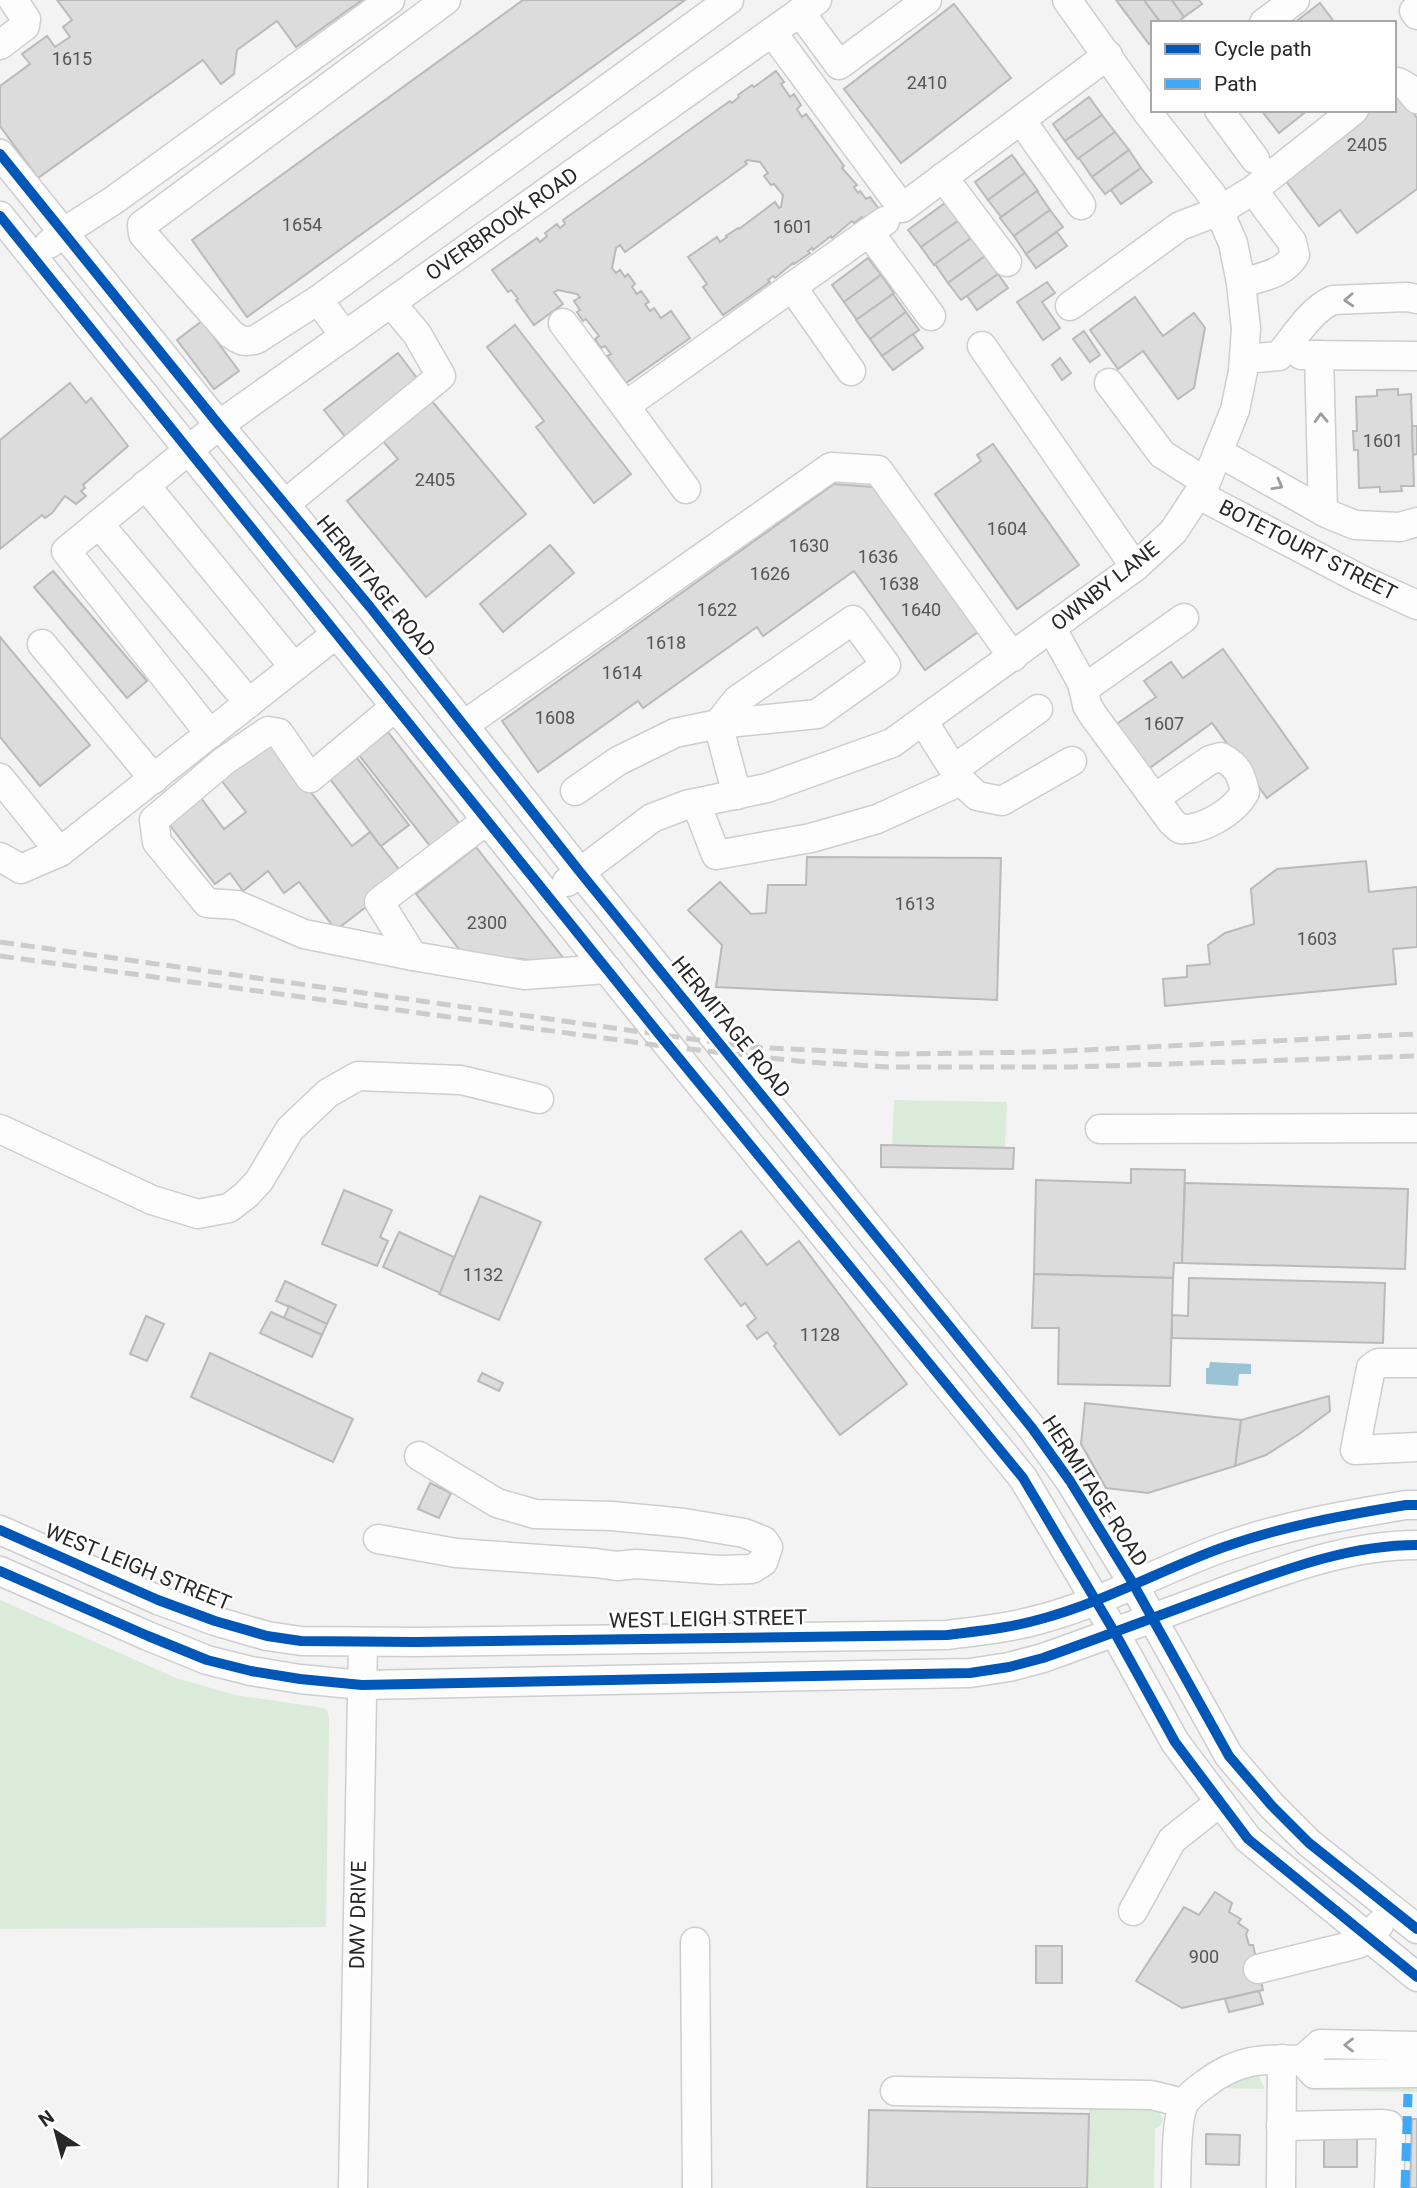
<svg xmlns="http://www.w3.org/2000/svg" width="1417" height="2188" font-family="Roboto,sans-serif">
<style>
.green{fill:#dbebd9}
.water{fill:#9ac3d6}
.building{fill:#dddcdc;stroke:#bababa;stroke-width:2}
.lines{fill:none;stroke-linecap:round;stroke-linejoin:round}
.minor-casing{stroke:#cecece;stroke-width:31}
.minor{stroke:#fdfdfd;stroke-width:28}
.rail{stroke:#cccccd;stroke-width:5;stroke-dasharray:14 7;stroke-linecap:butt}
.quiet{stroke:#3fa9f5;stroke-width:9;stroke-dasharray:18 9;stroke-linecap:butt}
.cycleway-casing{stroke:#fff;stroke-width:15}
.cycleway{stroke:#0057b8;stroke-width:10}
.oneway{stroke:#9d9d9e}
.labels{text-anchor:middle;stroke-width:5;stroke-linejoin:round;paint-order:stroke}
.number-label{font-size:18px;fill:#555556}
.street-label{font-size:21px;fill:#282829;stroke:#fff}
</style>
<rect width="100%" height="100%" fill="#f3f3f3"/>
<g class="green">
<path d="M894,1100L1007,1102L1005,1148L892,1145Z"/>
<path d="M0,1600L176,1678L235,1695L324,1708L328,1712L329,1721L326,1927L0,1929Z"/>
<path d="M1251,2074L1259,2077L1265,2089L1215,2088Z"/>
<path d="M1307,2085L1417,2086V2092L1308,2090Z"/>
<path d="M1089,2107L1155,2108L1159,2110L1163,2119L1161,2125L1155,2129L1154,2188H1087Z"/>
</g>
<path class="water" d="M1210,1362L1251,1364V1374H1239L1238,1386L1206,1384V1368H1209Z"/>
<g class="building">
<path d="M57,0H362L296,47L277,21L237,50L234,74L221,84L203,60L38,178L0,126V86L30,64L22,54L47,36L55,47L70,37L63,27L72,20Z"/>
<path d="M523,0H685L247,317L192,240Z"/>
<path d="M1116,0H1144L1161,23H1153V41L1149,44Z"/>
<path d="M1144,0H1172L1184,17L1177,23H1161Z"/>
<path d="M1172,0H1199L1202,4L1184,17Z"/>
<path d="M1320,3L1335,23H1294Z"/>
<path d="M954,4L1011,78L901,163L844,89Z"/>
<path d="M776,71L784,82L781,84L790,97L794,94L801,105L797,109L802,117L806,114L844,166L842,168L857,185L854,187L858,193L860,191L866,199L870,197L879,209L865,220L862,217L854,223L852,221L832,238L831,236L813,250L812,248L808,251L810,253L794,264L793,263L775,278L773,276L768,280L770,282L723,315L703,287L707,284L688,257L717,237L720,242L727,237L726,236L738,228L739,229L775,202L779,208L781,207L783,195L774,184L771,185L764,176L768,173L760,162L747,160L745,162L747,164L625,252L620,245L616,248L612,268L616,273L620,270L625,277L628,274L635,284L632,287L637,294L641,291L649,302L645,304L650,311L654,308L661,318L671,311L690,338L626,383L607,356L611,354L605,346L601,348L595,339L599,336L586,319L583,321L577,312L580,310L574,301L580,297L577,294L558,290L554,292L563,304L534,325L516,300L518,299L511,290L508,292L492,270L537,238L540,242L547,236L545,233L557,224L560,228L565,224L563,220L730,101L732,103L739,97L738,95L752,85L754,87Z"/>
<path d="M1394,87L1417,118V189L1357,233L1340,210L1319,226L1280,173L1364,110H1394Z"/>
<path d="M1089,97L1102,115L1065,141L1053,124Z"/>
<path d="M1261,110H1308L1279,133Z"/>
<path d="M1102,115L1115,132L1078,159L1065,141Z"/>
<path d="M1115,132L1129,150L1092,177L1079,158Z"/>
<path d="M1129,150L1141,168L1105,194L1092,177Z"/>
<path d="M1012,155L1025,173L988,200L975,182Z"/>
<path d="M1141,168L1152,182L1121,204L1111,190Z"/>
<path d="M1025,173L1038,191L1001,217L988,200Z"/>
<path d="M1037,191L1050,210L1014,236L1000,218Z"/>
<path d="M945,203L958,221L921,247L908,230Z"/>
<path d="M1050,210L1063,227L1026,254L1014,236Z"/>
<path d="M958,221L971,239L934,265L921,247Z"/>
<path d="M1057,232L1067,246L1036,268L1026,254Z"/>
<path d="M971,238L985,256L948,283L935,264Z"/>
<path d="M985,256L998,274L961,300L948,283Z"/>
<path d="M868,258L881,275L844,302L832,285Z"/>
<path d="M998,274L1008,288L977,310L967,296Z"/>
<path d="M881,275L894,293L857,320L844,302Z"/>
<path d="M1047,282L1055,293L1042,302L1060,328L1043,340L1017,302Z"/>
<path d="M893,294L906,312L870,339L856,320Z"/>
<path d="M1135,297L1163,336L1194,313L1205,328L1194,388L1178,399L1143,351L1118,369L1090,330Z"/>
<path d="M906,312L919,330L882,356L870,339Z"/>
<path d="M202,321L239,371L214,389L177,340Z"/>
<path d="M515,325L631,474L594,503L536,427L544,421L487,347Z"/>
<path d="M1084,331L1100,355L1090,362L1073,339Z"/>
<path d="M913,334L923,348L893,370L882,356Z"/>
<path d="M398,353L420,382L347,439L324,410Z"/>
<path d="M1060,358L1071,373L1062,380L1052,365Z"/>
<path d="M70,383L86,403L91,398L128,446L83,485L85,488L81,491L86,496L76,504L65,496L52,513L45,518L42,515L0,549V440Z"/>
<path d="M1398,389V395L1411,394L1414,486H1401L1402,491L1380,492V487L1359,488L1358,450H1354L1353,431H1357L1356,397L1377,396V390Z"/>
<path d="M431,400L526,514L426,597L347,501L398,459L383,441Z"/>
<path d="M1412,426H1417V454L1413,455Z"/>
<path d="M993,444L1079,565L1017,609L935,494L981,461L977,455Z"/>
<path d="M834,484L873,487L978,632L925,670L854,571L763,636L757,627L643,708L638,701L538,772L502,721Z"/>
<path d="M550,545L574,573L503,632L480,604Z"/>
<path d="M53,571L147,681L127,698L34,587Z"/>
<path d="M0,637L90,745L40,786L0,737Z"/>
<path d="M1223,649L1308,768L1267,798L1212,723L1147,770L1115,725L1156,697L1144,681L1171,662L1183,678Z"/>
<path d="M388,732L463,828L434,851L359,755Z"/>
<path d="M272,741L352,846L370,832L405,877L336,930L299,882L284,893L268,871L243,891L230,873L215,884L168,823L201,798L224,829L246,812L221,780Z"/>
<path d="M357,758L409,825L381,846L330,779Z"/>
<path d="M476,847L568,964L462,953L416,894Z"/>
<path d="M807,857L1001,858L997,1000L716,987L722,945L688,910L720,882L751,914L766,913L768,885H806Z"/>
<path d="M1366,861L1369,892L1417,887V947L1393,949L1396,984L1165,1006L1163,979L1187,977V966L1210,964L1208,945L1225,933L1254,924L1251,889L1277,869Z"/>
<path d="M881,1145L1014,1148L1013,1169L881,1167Z"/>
<path d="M1131,1169L1185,1170L1182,1263H1174L1173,1278L1034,1274L1036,1180L1131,1183Z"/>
<path d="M1185,1183L1408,1189L1405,1269L1182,1263Z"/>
<path d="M344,1190L392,1210L380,1237L388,1241L377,1266L322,1244Z"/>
<path d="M480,1196L541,1222L499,1320L439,1294Z"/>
<path d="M741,1231L767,1265L799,1241L907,1384L840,1435L774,1346L776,1344L767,1332L757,1339L747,1326L756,1318L745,1303L741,1306L705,1259Z"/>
<path d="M399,1232L454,1257L440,1293L383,1267Z"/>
<path d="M1034,1274L1173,1278L1170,1386L1058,1384L1059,1328H1032Z"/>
<path d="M1189,1278L1385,1283L1383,1343L1172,1338V1315L1188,1316Z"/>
<path d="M285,1281L336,1305L327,1324L276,1301Z"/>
<path d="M289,1306L327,1324L322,1335L284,1318Z"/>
<path d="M271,1312L322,1335L312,1357L260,1333Z"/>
<path d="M146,1316L164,1324L147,1361L130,1354Z"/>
<path d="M210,1353L353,1419L333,1462L191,1397Z"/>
<path d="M482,1373L503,1383L499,1391L478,1381Z"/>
<path d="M1329,1396L1330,1411L1299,1434L1266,1455L1235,1466L1241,1420Z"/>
<path d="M1085,1403L1241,1420L1235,1466L1148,1493L1106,1488L1081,1444Z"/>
<path d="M430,1483L451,1493L439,1518L418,1509Z"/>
<path d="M1215,1892L1232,1903L1229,1912L1241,1919L1238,1923L1248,1930L1246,1934L1249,1945H1253L1263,1990L1182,2008L1136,1981L1184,1907L1199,1915Z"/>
<rect x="1036" y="1946" width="26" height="37"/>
<path d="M1259,1991L1263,2004L1229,2012L1225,1999Z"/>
<path d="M869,2110L1089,2114L1087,2188H867Z"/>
<path d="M1412,2119H1417V2188H1410Z"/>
<path d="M1206,2134L1240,2135L1239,2165L1206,2164Z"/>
<rect x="1324" y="2137" width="33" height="30"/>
</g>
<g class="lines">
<g class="minor-casing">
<g id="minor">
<path d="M1417,8L1414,11L1417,15"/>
<path d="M800,12L839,65L927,0"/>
<path d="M1264,23L1295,0"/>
<path d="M772,32L902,208L1108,55"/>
<path d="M0,45L25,26L26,19L13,0"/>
<path d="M1394,83L1398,82L1407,87L1417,99"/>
<path d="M1219,110L1255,159"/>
<path d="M1021,120L1081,205"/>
<path d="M0,154L219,425L370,607L580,872L1032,1428L1070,1481L1131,1580L1229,1756L1272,1806L1309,1843L1417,1929"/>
<path d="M943,177L1007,262"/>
<path d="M0,216L659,1034L1023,1478L1115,1633L1175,1742L1248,1839L1417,1977"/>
<path d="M885,221L869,232L931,316"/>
<path d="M49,244L64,232L114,200L390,0"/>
<path d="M1241,283C1262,277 1284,274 1295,255L1292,242L1253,190"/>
<path d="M792,287L851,371"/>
<path d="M318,300L257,339C245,343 241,341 231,334L143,234L142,225L446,0"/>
<path d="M1070,306L1180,226L1219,211L1253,190L1354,110"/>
<path d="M563,323L625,406"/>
<path d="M345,336L318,300L729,0"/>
<path d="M982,346L1135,567"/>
<path d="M1301,355L1417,356"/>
<path d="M1319,355L1323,511"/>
<path d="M1244,359L1279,356C1295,337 1310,310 1333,300L1407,297L1417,299"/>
<path d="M1109,383L1162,454L1206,482"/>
<path d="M1218,452L1328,514L1355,525L1400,527L1417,522"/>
<path d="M145,485L294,667"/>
<path d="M686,489L625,406L869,232"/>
<path d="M1199,495L1360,579L1417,605"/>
<path d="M285,504L441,376L417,334L391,303"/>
<path d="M99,524L249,703"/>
<path d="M1052,629L1082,683H1092L1184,618"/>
<path d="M42,644L154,779"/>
<path d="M1082,683L1087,705L1093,715L1172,822L1180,829C1203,831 1235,811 1245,792C1241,774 1238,766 1221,757L1210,760L1155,798"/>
<path d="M395,707L310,778L279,733L268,731L224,761L154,820L157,842L207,903L237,905L304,934L413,956"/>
<path d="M464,725L831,467L878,470L1013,657"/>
<path d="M210,734L66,551L219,425L817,0"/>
<path d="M954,769L1038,709"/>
<path d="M0,778L60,852L336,634"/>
<path d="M961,781L977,796L1002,801L1072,761"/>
<path d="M575,791L618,761L675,733L718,724L817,714L886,665L853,620L737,700L718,724L737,795"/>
<path d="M696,803L716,855L811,838L877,819L961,781L923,721"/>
<path d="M487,820L379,902L413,956L524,975L607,969"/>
<path d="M0,857L21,869L60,852"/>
<path d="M567,882L652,818L686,805L767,788L892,743L1135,567L1173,532L1206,482L1235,410L1243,371L1246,329L1241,283L1233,243L1212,195L1147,112L1067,0"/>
<path d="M0,1129L152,1200L198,1214L229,1208L246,1195L259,1181L290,1129L328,1093L358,1076L461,1080L539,1099"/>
<path d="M1100,1129L1417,1128"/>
<path d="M1417,1363H1378L1371,1368L1355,1450L1417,1447"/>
<path d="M0,1530L158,1600L215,1621L267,1636L301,1641L416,1642L947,1635C978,1631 1010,1628 1041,1619C1105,1602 1162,1569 1224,1547C1283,1526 1345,1515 1406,1505H1417"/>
<path d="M378,1539L456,1553L596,1563L617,1566L636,1564L719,1570L752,1569L763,1562L768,1547L764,1541L744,1533L684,1523L612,1516L535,1514L497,1503L419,1456"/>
<path d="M0,1571L148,1636L207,1660L251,1671L300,1679L362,1685L970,1673L1009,1667L1043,1658C1102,1637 1161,1615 1220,1593C1284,1570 1348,1545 1417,1545"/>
<path d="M1133,1911L1172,1840L1220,1802"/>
<path d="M695,1942L697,2188"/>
<path d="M1258,1969L1358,1944L1369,1938L1379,1925"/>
<path d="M1417,2046L1320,2044L1302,2060L1314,2074L1417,2073"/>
<path d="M895,2091L1151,2095L1184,2103"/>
<path d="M1281,2126L1383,2124L1389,2125L1391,2132L1389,2188"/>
<path d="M353,2188L363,1642"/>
<path d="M1176,2188C1177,2168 1175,2118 1185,2102C1190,2095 1198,2089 1205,2084C1237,2059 1263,2058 1302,2060"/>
<path d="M1281,2188L1282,2059"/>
</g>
</g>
<use href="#minor" class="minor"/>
<g class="rail">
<path d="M0,942L749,1047L896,1054L1042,1052L1417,1034"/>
<path d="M0,956L670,1047L807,1062L889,1067H1072L1417,1056"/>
</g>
<path class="quiet" d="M1405,2188L1408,2094"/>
<g class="cycleway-casing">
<g id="cycleway">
<path d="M0,154L219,425L370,607L580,872L1032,1428L1070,1481L1131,1580L1229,1756L1272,1806L1309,1843L1417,1929"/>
<path d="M0,216L659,1034L1023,1478L1115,1633L1175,1742L1248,1839L1417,1977"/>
<path d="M0,1530L158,1600L215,1621L267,1636L301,1641L416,1642L947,1635C978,1631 1010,1628 1041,1619C1105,1602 1162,1569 1224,1547C1283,1526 1345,1515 1406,1505H1417"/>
<path d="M0,1571L148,1636L207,1660L251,1671L300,1679L362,1685L970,1673L1009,1667L1043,1658C1102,1637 1161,1615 1220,1593C1284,1570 1348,1545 1417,1545"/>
</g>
</g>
<use href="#cycleway" class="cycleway"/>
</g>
<defs><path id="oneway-chevron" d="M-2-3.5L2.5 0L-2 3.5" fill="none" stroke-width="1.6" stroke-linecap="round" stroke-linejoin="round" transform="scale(1.75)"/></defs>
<g class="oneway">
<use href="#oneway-chevron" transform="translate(1349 300) rotate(177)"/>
<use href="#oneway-chevron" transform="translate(1321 418) rotate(-92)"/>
<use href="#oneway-chevron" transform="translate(1278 485) rotate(29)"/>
<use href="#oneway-chevron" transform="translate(1349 2045) rotate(-180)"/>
</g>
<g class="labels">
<g class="number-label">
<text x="72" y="65">1615</text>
<text x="927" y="89">2410</text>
<text x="1367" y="151">2405</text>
<text x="302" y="231">1654</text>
<text x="793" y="233">1601</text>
<text x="1383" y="447">1601</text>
<text x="435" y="486">2405</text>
<text x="1007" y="535">1604</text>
<text x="809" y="552">1630</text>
<text x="878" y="563">1636</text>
<text x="770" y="580">1626</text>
<text x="899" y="590">1638</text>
<text x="717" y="616">1622</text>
<text x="921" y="616">1640</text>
<text x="666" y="649">1618</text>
<text x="622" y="679">1614</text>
<text x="555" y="724">1608</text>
<text x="1164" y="730">1607</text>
<text x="915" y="910">1613</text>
<text x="487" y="929">2300</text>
<text x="1317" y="945">1603</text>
<text x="483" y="1281">1132</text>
<text x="820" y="1341">1128</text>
<text x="1204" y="1963">900</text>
</g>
<g class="street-label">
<text transform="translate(502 224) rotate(-35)" y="7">OVERBROOK ROAD</text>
<text transform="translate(1308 550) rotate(27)" y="7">BOTETOURT STREET</text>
<text transform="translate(376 586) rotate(51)" y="7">HERMITAGE ROAD</text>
<text transform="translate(1105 586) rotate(-38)" y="7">OWNBY LANE</text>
<text transform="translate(731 1027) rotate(51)" y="7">HERMITAGE ROAD</text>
<text transform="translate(1095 1491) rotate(57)" y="7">HERMITAGE ROAD</text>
<text transform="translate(138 1567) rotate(22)" y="7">WEST LEIGH STREET</text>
<text transform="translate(708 1619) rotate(-1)" y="7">WEST LEIGH STREET</text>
<text transform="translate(358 1915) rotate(-89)" y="7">DMV DRIVE</text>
</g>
</g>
<rect x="1151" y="21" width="245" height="91" fill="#ffffff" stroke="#a9a9a9" stroke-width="2"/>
<rect x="1165" y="44" width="35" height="10" fill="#0057b8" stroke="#a9a9a9" stroke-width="2"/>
<text x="1214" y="56" font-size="21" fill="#282829">Cycle path</text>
<rect x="1165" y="79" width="35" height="10" fill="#3fa9f5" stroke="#a9a9a9" stroke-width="2"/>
<text x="1214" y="91" font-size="21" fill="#282829">Path</text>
<g transform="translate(56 2132) rotate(324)" stroke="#ffffff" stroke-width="5" paint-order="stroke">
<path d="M0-5L12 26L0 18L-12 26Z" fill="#282829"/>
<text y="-10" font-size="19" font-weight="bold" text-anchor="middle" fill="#282829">N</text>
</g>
</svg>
